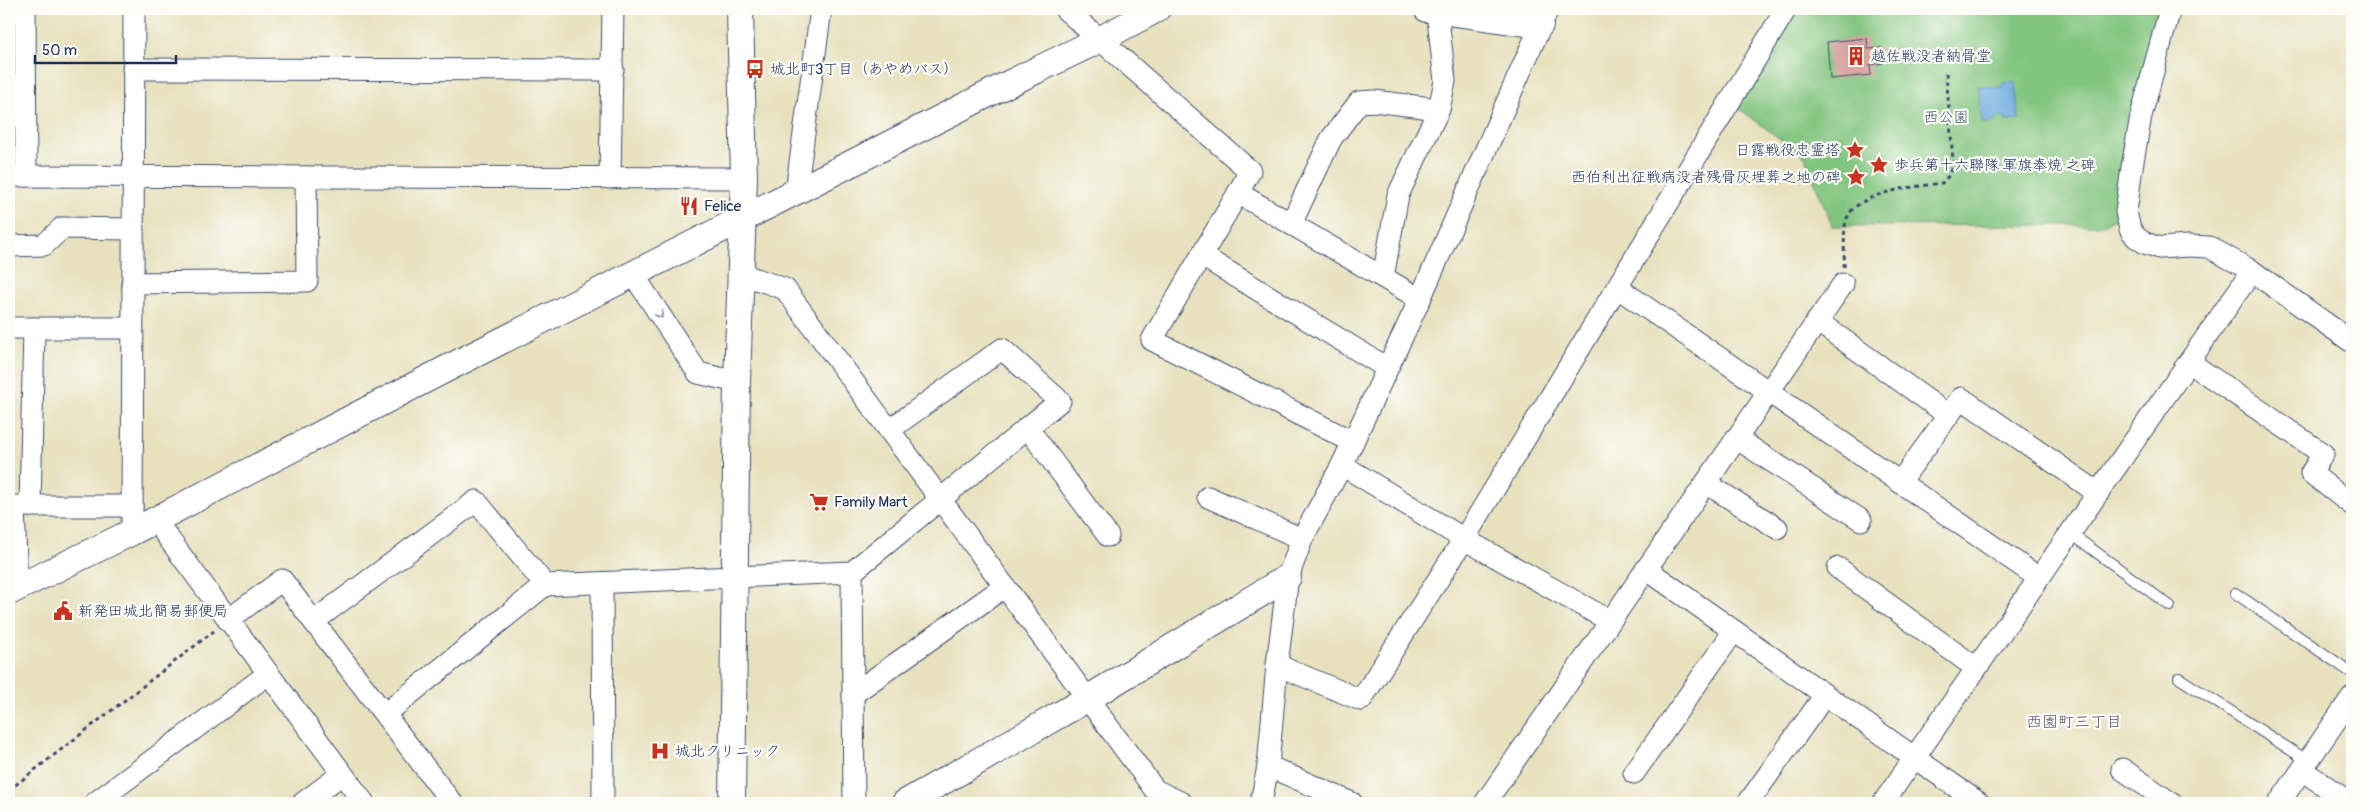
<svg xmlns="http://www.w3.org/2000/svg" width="2361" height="812" font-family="Pangolin,'Klee One',sans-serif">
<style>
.green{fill:#82c57f;stroke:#4e7a6e}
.water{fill:#6eabe0;stroke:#446d9f}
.building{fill:#d5a09d}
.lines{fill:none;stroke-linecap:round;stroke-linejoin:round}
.service-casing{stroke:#3a4a6c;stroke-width:12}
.minor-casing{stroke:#3a4a6c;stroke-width:23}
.tertiary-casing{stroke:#3a4a6c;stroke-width:28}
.path{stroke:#3a4a6c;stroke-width:3;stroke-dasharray:4 4;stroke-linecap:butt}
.service{stroke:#fff;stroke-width:10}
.minor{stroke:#fff;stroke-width:21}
.tertiary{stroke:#fff;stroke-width:26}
.oneway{stroke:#8d97ae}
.labels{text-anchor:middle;stroke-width:4.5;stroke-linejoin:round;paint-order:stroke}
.poi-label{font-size:15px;fill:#1b2f5e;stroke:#fdfcf7;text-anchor:start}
.park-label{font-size:15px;fill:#3a5c68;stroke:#fdfcf7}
.neighbourhood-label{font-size:16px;fill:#5c5774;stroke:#fdfcf7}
</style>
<rect width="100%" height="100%" fill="#fdfcf7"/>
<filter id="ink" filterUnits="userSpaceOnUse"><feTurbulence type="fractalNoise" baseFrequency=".02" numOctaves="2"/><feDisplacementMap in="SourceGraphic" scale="10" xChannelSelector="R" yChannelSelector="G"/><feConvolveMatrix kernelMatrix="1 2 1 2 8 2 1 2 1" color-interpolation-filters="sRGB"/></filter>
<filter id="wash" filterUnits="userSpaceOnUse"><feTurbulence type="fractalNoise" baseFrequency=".0096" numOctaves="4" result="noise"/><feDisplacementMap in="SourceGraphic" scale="20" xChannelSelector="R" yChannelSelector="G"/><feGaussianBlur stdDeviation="1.12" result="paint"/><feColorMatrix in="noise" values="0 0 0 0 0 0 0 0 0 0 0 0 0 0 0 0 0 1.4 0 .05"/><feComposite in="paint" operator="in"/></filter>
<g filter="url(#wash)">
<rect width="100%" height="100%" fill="#e7e1be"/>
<path class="green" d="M1792,9H2158L2139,87L2118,217L2101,225L1832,226L1805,157L1734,105Z"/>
<path class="water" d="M2015,82L2019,120L2006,121L2005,117L1995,118V122L1982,123L1978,86L2004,87L2003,83Z"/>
<g id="blocks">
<path class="building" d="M1867,38L1868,49L1882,48L1883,63L1870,65L1871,75L1830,79L1827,42Z"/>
</g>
</g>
<g filter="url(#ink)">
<use href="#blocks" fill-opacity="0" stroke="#3a4a6c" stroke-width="1"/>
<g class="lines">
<g class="service-casing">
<g id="service">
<path d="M2070,533L2170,606"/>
<path d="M2235,593L2352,673"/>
<path d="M2179,678L2308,761"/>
</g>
</g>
<g class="minor-casing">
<g id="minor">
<path d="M25,9L26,176"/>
<path d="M1065,9L1250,171L1238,193L1420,299"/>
<path d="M2170,9L2141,116L2132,167L2126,212L2130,229L2136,237L2145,243L2160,248L2188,246L2209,247L2252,271L2352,342"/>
<path d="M133,69L613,70"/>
<path d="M9,176L744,178"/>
<path d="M610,178L613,9"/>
<path d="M796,192L821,9"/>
<path d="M1238,193L1152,340L1353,442"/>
<path d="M1291,224L1331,139L1359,102L1374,101L1439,109"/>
<path d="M9,246L44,245L62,228L132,229"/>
<path d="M1202,256L1387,368"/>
<path d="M739,273L785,289L1155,790L1182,803"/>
<path d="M633,274L698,373L737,382"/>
<path d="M1383,277L1398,195L1439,109L1445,81L1437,10"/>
<path d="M132,283L307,281L306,177"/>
<path d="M1618,288L2039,578"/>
<path d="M1817,321L1948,415"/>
<path d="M9,328H132"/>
<path d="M2189,362L2323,454L2311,473L2352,505"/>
<path d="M1027,427L1108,536"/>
<path d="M1736,438L1861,520"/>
<path d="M1342,465L1464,539L1610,621"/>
<path d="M1900,482L1961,398L2098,493"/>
<path d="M1706,483L1777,528"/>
<path d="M1208,497L1302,539"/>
<path d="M9,506H132"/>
<path d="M14,506L17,588"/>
<path d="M30,506L34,328"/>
<path d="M155,520L364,803"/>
<path d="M132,532L134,9"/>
<path d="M1838,568L1976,668"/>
<path d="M1646,569L1979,803"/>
<path d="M852,572L854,803"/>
<path d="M602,583L603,803"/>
<path d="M228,620L282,580L452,803"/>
<path d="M314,621L476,501L545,585L852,572L1060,401L1002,349L889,430"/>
<path d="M1277,665L1361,700L1464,539L1786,9"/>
<path d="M853,694L1004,587"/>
<path d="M385,714L545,585"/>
<path d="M1268,766L1352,803"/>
<path d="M2122,769L2171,803"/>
<path d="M2302,770L2350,803"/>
<path d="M1634,773L1734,631"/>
<path d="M95,803L268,674"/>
<path d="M303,803L342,774"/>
<path d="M1261,803L1268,766L1277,665L1288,577L1302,539L1342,465L1420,299L1548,9"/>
<path d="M1485,803L1843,284"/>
<path d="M1748,803L1825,695"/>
<path d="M1883,803L2252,271"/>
<path d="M2279,803L2352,697"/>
</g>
</g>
<g class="tertiary-casing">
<g id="tertiary">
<path d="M1427,9L1540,25"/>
<path d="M9,592L132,532L446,369L1006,85L1101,39L1157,9"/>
<path d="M732,803L737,382L744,178L740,9"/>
<path d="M905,803L1087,699L1288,577"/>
</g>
</g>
<g class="path">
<path d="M1844,267C1845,253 1843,234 1846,221C1854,191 1916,187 1942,183L1950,174L1953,160L1946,73"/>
<path d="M9,790L214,631"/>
</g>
<use href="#service" class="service"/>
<use href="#minor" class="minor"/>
<use href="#tertiary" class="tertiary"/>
</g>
<defs><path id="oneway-chevron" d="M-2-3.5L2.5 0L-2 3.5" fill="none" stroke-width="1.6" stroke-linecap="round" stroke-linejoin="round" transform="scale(1.25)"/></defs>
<use class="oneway" href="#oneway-chevron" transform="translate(660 315) rotate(57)"/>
</g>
<defs>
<g id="building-bare" transform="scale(1.5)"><path d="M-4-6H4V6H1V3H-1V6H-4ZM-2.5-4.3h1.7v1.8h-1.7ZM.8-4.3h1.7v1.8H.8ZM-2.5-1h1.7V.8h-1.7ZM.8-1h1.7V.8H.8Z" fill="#c8321e" stroke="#fdfcf7" stroke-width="2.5" paint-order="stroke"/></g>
<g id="bus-bare" transform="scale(1.5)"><path d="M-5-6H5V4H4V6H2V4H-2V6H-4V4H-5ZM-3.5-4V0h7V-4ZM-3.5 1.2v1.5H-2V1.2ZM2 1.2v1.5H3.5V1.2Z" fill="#c8321e" stroke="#fdfcf7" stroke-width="2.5" paint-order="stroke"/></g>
<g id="sight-bare" transform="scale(1.5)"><path d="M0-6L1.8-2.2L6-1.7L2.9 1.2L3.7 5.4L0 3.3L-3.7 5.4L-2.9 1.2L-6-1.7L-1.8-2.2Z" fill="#c8321e" stroke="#fdfcf7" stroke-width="2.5" paint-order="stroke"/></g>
<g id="restaurant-bare" transform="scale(1.5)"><path d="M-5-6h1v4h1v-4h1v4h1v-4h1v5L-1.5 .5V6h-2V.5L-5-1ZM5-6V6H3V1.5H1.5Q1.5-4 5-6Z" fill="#c8321e" stroke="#fdfcf7" stroke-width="2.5" paint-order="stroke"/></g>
<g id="supermarket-bare" transform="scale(1.5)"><path d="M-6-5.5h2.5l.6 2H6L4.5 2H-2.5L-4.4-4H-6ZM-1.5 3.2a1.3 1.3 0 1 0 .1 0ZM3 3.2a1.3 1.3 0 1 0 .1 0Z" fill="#c8321e" stroke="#fdfcf7" stroke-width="2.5" paint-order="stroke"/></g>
<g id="civic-bare" transform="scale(1.5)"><path d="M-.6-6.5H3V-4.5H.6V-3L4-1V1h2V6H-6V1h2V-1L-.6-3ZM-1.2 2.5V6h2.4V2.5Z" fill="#c8321e" stroke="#fdfcf7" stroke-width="2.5" paint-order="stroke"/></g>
<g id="hospital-bare" transform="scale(1.5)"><path d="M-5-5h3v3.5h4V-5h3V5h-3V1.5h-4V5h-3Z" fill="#c8321e" stroke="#fdfcf7" stroke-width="2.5" paint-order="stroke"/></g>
</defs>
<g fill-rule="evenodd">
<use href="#building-bare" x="1856" y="56"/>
<use href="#bus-bare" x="755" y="69"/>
<use href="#sight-bare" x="1855" y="150"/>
<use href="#sight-bare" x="1879" y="165"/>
<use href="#sight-bare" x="1856" y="177"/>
<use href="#restaurant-bare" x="689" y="206"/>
<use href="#supermarket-bare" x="819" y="502"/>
<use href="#civic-bare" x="63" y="611"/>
<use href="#hospital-bare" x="660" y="751"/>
</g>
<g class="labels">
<g class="poi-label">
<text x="1871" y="61">越佐戦没者納骨堂</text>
<text x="770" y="74">城北町3丁目（あやめバス）</text>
<text x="1840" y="155" text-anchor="end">日露戦役忠霊塔</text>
<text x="1894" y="170">歩兵第十六聯隊 軍旗奉焼 之碑</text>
<text x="1841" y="182" text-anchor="end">西伯利出征戦病没者残骨灰埋葬之地の碑</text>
<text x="704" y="211">Felice</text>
<text x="834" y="507">Family Mart</text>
<text x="78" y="616">新発田城北簡易郵便局</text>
<text x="675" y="756">城北クリニック</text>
</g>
<g class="park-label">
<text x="1946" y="122">西公園</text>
</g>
<g class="neighbourhood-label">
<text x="2074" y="727">西園町三丁目</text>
</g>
</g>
<rect width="2361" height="812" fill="none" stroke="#fdfcf7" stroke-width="30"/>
<path d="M35 55v8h141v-8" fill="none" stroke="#1b2f5e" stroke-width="2.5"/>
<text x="42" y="55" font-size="15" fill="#1b2f5e" stroke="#fdfcf7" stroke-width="4" paint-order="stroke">50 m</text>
</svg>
